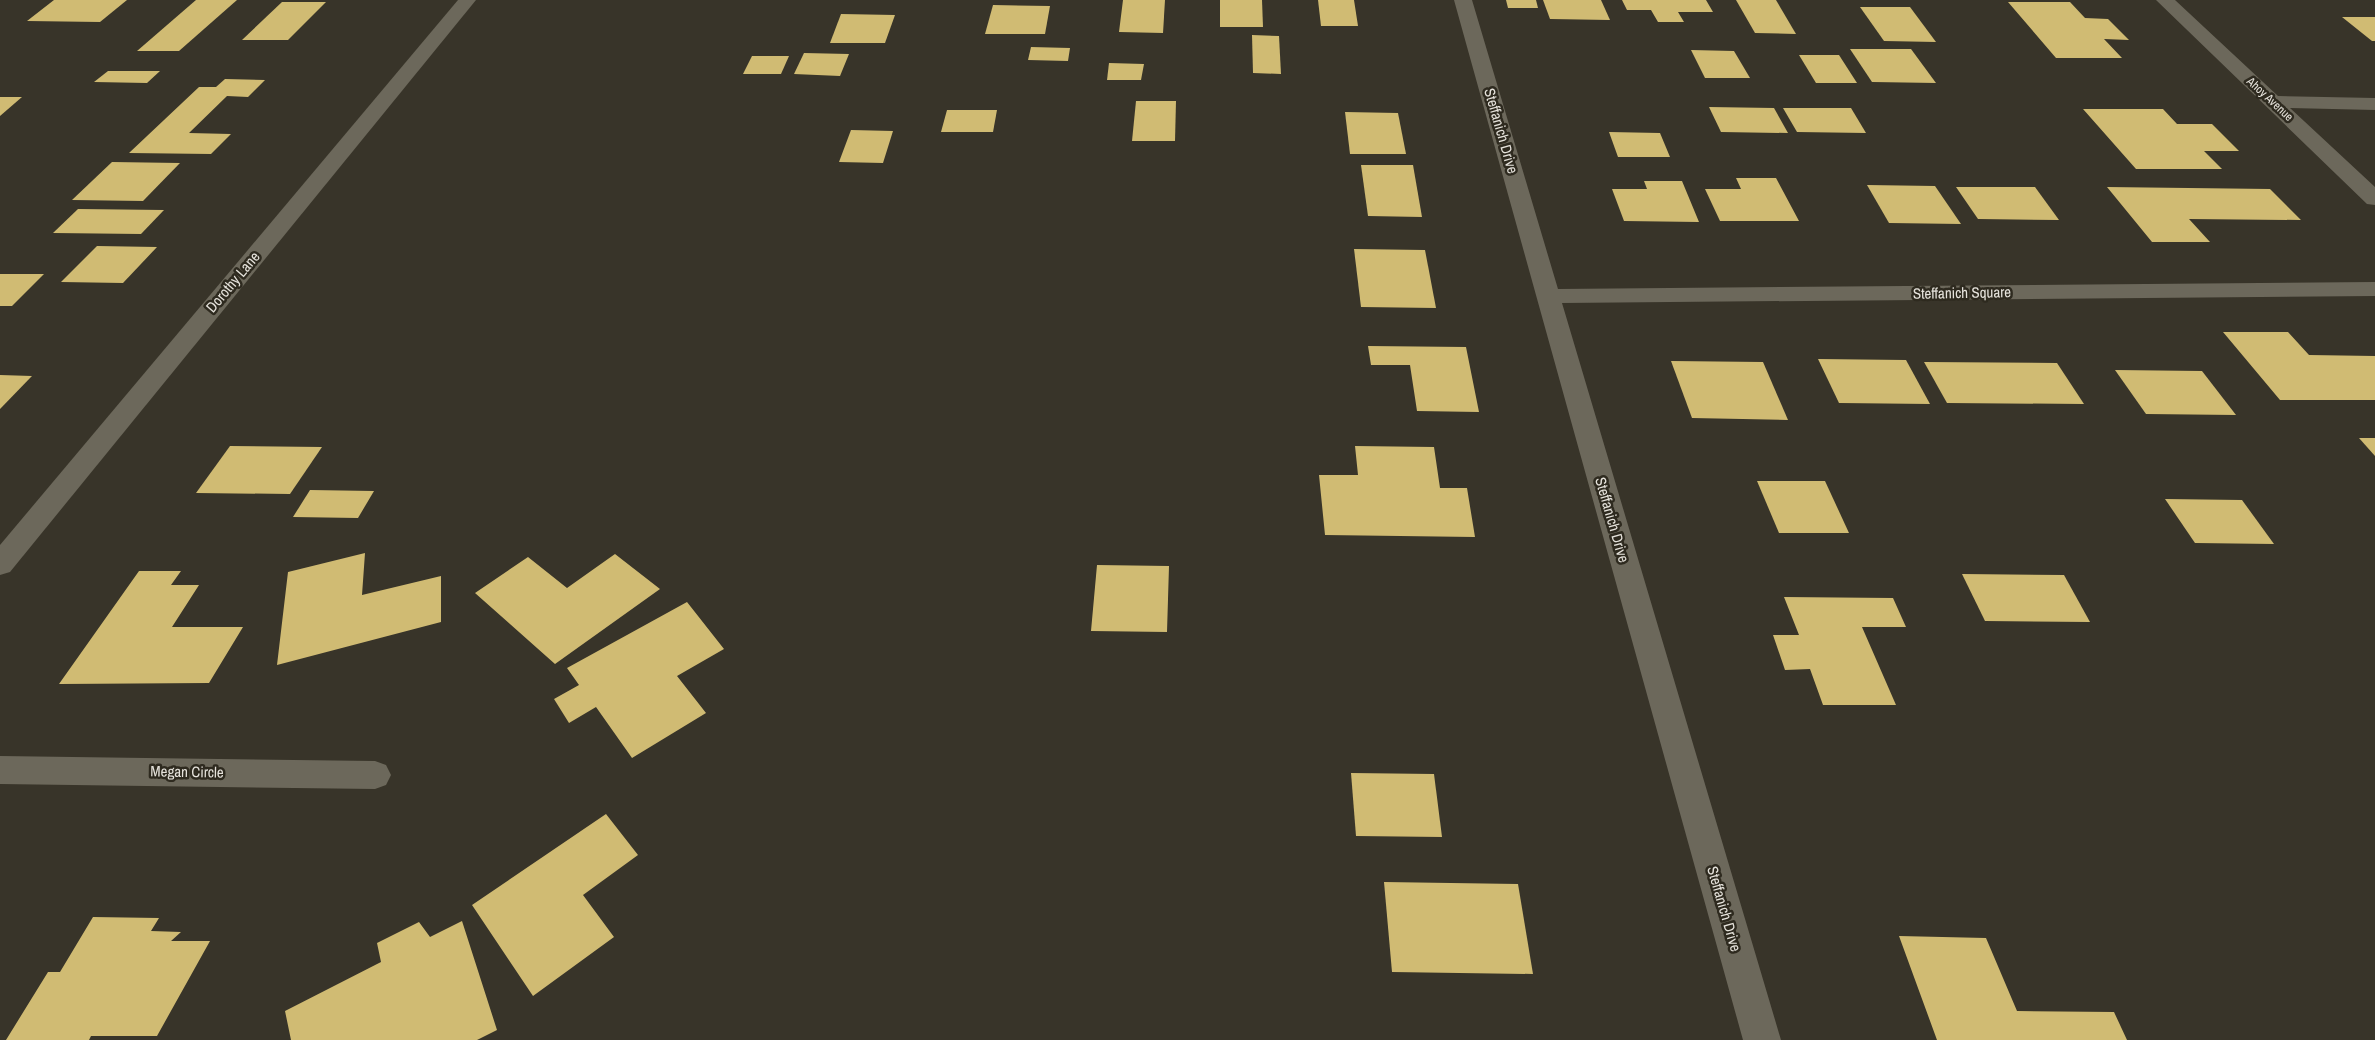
<svg xmlns="http://www.w3.org/2000/svg" width="2375" height="1040" font-family="'Archivo Narrow',sans-serif">
<style>
.building{fill:#d0bb73}
.lines{fill:none;stroke-linecap:round;stroke-linejoin:round}
.minor{fill:#6c685b;fill-rule:evenodd}
.labels{text-anchor:middle;stroke-width:5;stroke-linejoin:round;paint-order:stroke}
.far-street-label{font-size:12px;fill:#e6e3dc;stroke:#2e2a1f}
.street-label{font-size:15px;fill:#e6e3dc;stroke:#2e2a1f}
</style>
<rect width="100%" height="100%" fill="#383429"/>
<g class="building">
<path d="M54,0H127L100,22L27,21Z"/>
<path d="M196,0H237L179,51H137Z"/>
<path d="M1123,0H1165L1163,33L1119,32Z"/>
<path d="M1220,0H1262L1263,27H1220Z"/>
<path d="M1318,0H1354L1358,26H1321Z"/>
<path d="M1506,0H1536L1538,8H1508Z"/>
<path d="M1543,0H1601L1610,20L1550,19Z"/>
<path d="M1622,0H1706L1713,12H1678L1684,22H1658L1651,10H1627Z"/>
<path d="M1736,0H1776L1796,34L1755,33Z"/>
<path d="M282,2H326L288,40H242Z"/>
<path d="M2008,2H2070L2085,18L2108,19L2129,40L2104,39L2122,58H2056Z"/>
<path d="M993,5L1050,6L1045,34H985Z"/>
<path d="M1860,7H1910L1936,42L1884,41Z"/>
<path d="M841,14L895,15L885,43H830Z"/>
<path d="M2342,17H2375V41H2372Z"/>
<path d="M1252,35L1279,36L1281,74L1253,73Z"/>
<path d="M1031,47L1070,48L1068,61L1028,60Z"/>
<path d="M1850,49H1911L1936,83L1872,82Z"/>
<path d="M1691,50L1734,51L1750,78H1705Z"/>
<path d="M804,53L849,54L840,76L794,74Z"/>
<path d="M1799,55H1839L1857,83H1816Z"/>
<path d="M752,56H789L781,74H743Z"/>
<path d="M1109,63L1144,64L1141,80H1107Z"/>
<path d="M108,71H160L147,83L94,82Z"/>
<path d="M225,79L265,80L248,97L227,96L189,133L231,134L211,154L129,153L199,87H216Z"/>
<path d="M0,97H22L0,116Z"/>
<path d="M1136,101H1176L1175,141H1132Z"/>
<path d="M1709,107L1774,108L1788,133L1721,132Z"/>
<path d="M1783,108H1851L1866,133L1797,132Z"/>
<path d="M2083,109H2163L2177,124H2212L2239,151H2204L2222,169H2136Z"/>
<path d="M947,110H997L993,132H941Z"/>
<path d="M1345,112L1398,113L1406,154H1350Z"/>
<path d="M851,130L893,131L883,163L839,162Z"/>
<path d="M1609,132L1660,133L1670,157H1618Z"/>
<path d="M112,162L180,163L143,201L72,200Z"/>
<path d="M1361,165H1413L1422,217L1368,216Z"/>
<path d="M1736,178H1776L1799,221H1720L1705,189H1741Z"/>
<path d="M1644,181H1682L1699,222L1624,221L1612,189H1647Z"/>
<path d="M1867,185L1935,186L1961,224L1889,223Z"/>
<path d="M1956,187H2035L2059,220L1978,219Z"/>
<path d="M2107,187L2270,189L2301,220L2189,219L2210,242H2152Z"/>
<path d="M78,209L164,210L141,234L53,233Z"/>
<path d="M97,246L157,247L123,283L61,282Z"/>
<path d="M1354,249L1425,250L1436,308L1361,307Z"/>
<path d="M0,274H44L12,306H0Z"/>
<path d="M2223,332H2288L2309,355L2375,356V400H2280Z"/>
<path d="M1368,346L1466,347L1479,412L1417,411L1410,365H1371Z"/>
<path d="M1818,359L1906,360L1930,404L1839,403Z"/>
<path d="M1671,361L1763,362L1788,420L1692,418Z"/>
<path d="M1924,362L2057,363L2084,404L1947,403Z"/>
<path d="M2115,370L2202,371L2236,415L2146,414Z"/>
<path d="M0,375L32,376L0,409Z"/>
<path d="M2359,438H2375V456Z"/>
<path d="M230,446L322,447L290,494L196,493Z"/>
<path d="M1355,446L1434,447L1440,488H1467L1475,537L1325,535L1319,475H1358Z"/>
<path d="M1757,481H1825L1849,533H1779Z"/>
<path d="M310,490L374,491L358,518L293,517Z"/>
<path d="M2165,499L2242,500L2274,544L2195,543Z"/>
<path d="M365,553L362,595L441,576V622L277,665L288,572Z"/>
<path d="M615,554L660,589L555,664L475,593L528,557L567,588Z"/>
<path d="M1097,565L1169,566L1167,632L1091,631Z"/>
<path d="M139,571H181L171,585H199L172,627H243L209,683L59,684Z"/>
<path d="M1962,574L2064,575L2090,622L1985,621Z"/>
<path d="M1784,597L1893,598L1906,627H1862L1896,705H1823L1810,669L1785,670L1773,635H1799Z"/>
<path d="M687,602L724,649L677,676L706,713L632,758L596,707L569,723L554,699L579,685L567,668Z"/>
<path d="M1351,773L1434,774L1442,837L1356,836Z"/>
<path d="M606,814L638,855L583,895L614,937L533,996L472,905Z"/>
<path d="M1384,882L1518,884L1533,974L1392,972Z"/>
<path d="M93,917L159,918L151,931L181,932L171,941H210L157,1036H91L89,1040H6L48,972H60Z"/>
<path d="M462,921L497,1030L477,1040H291L285,1011L381,962L377,943L419,922L430,937Z"/>
<path d="M1899,936L1986,938L2017,1011L2114,1012L2127,1040H1937Z"/>
</g>
<g class="lines">
<g class="minor">
<path d="M458,0H476L10,572L0,575V545Z"/>
<path d="M1454,0H1472L1558,289L2375,282V296L1562,303L1781,1040H1743Z"/>
<path d="M2156,0H2175L2278,96L2375,98V110L2290,108L2375,187V205L2367,204Z"/>
<path d="M0,756L375,761L386,765L391,775L386,785L375,789L0,784Z"/>
</g>
</g>
<g class="labels">
<g class="far-street-label">
<text transform="translate(2270 99) rotate(43)" y="4">Ahoy Avenue</text>
</g>
<g class="street-label">
<text transform="translate(1501 131) rotate(74)" y="5">Steffanich Drive</text>
<text transform="translate(233 282) rotate(-50)" y="5">Dorothy Lane</text>
<text transform="translate(1962 293) rotate(-1)" y="5">Steffanich Square</text>
<text transform="translate(1612 520) rotate(74)" y="5">Steffanich Drive</text>
<text transform="translate(187 772) rotate(1)" y="5">Megan Circle</text>
<text transform="translate(1724 909) rotate(74)" y="5">Steffanich Drive</text>
</g>
</g>
</svg>
